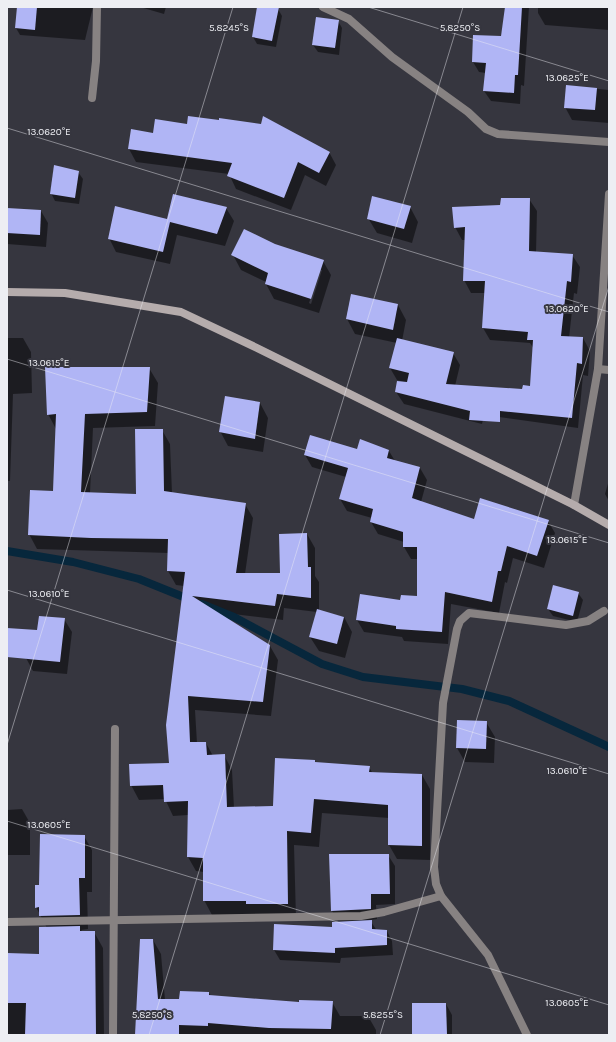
<svg xmlns="http://www.w3.org/2000/svg" width="616" height="1042" font-family="Karla,sans-serif">
<style>
.shadow{fill:#0007;fill-rule:evenodd}
.lines{fill:none;stroke-linecap:round;stroke-linejoin:round}
.stream{stroke:#07273c;stroke-width:8}
.building{fill:#b0b5f5}
.street{stroke:#878282;stroke-width:8}
.secondary{stroke:#b5acac;stroke-width:8}
.ticks{fill:none;stroke:#edeef3;stroke-width:1;stroke-opacity:0.45}
.ticks-label{font-size:10px;text-anchor:middle;fill:#edeef3;stroke:#36363f;stroke-width:4;stroke-linejoin:round;paint-order:stroke}
</style>
<rect width="100%" height="100%" fill="#36363f"/>
<g class="shadow">
<path d="M18,7H93L85,40L20,35L16,28Z"/>
<path d="M140,7H166L164,14Z"/>
<path d="M258,7L278,9L282,16L276,47L257,44L253,37Z"/>
<path d="M506,7H529L524,86L521,85L520,104L491,101L484,91L486,73L479,72L473,62L501,37Z"/>
<path d="M538,7H609V30L545,25L538,13Z"/>
<path d="M338,21L342,28L339,55L318,52L313,45Z"/>
<path d="M567,86L609,90V123L572,120L565,107Z"/>
<path d="M188,125L329,152L336,165L326,186L305,175L291,210L236,189L229,174L136,162L129,149L132,130L153,134Z"/>
<path d="M78,172L83,179L79,204L55,201L51,193Z"/>
<path d="M529,199L537,211L536,253L572,255L580,267L577,294L574,293L569,338H583L590,351L588,376L583,375L578,428L484,415L482,424L404,404L396,392L404,382L397,380L390,368L397,343L355,334L347,319L398,305L406,320L402,341L453,353L460,365L455,386L523,390L531,387L534,349L530,343L490,340L483,328L485,293H471L464,280L466,240H462L455,227L501,206Z"/>
<path d="M410,207L418,222L412,243L377,233L368,218Z"/>
<path d="M226,208L234,221L225,246L177,235L170,264L116,252L109,238L168,220Z"/>
<path d="M7,209L41,211L48,223L46,247L7,244Z"/>
<path d="M274,245L323,261L331,275L319,313L274,299L266,284V282L241,270L233,255ZM320,270H322L311,304L309,303Z"/>
<path d="M7,338H23L31,352L32,393L13,394L10,481H7Z"/>
<path d="M149,368L158,383L155,426L93,428L90,493L137,495L162,430L170,444L172,493L245,504L253,518L245,574H281L307,534L315,548V576L319,582V611L344,617L352,632L345,658L319,651L310,637L317,612L284,608L283,620L216,612L270,646L278,660L271,716L195,710L197,743H206L213,756L224,755L232,770L234,808L274,807L315,761L316,763L369,767L373,774L422,775L430,789V860L397,859L389,845V818L322,813L319,847L294,845L296,918L212,915L204,900V872L196,871L188,857V815L173,816L165,799L139,800L131,785L170,764L184,586L176,585L168,571L169,553L37,549L29,534L54,492L56,429L48,414Z"/>
<path d="M260,403L268,418L263,452L228,446L220,431Z"/>
<path d="M357,450L389,451L395,461L420,468L427,480L421,502L475,520L548,521L555,533L544,568L513,558L507,583L505,582L499,613L451,604L448,644L404,641L402,637L364,632L357,620L401,601L418,597V559H411L404,547V542L378,534L371,522L372,518L347,511L340,499L346,477L312,467L305,455Z"/>
<path d="M609,480V501L605,494Z"/>
<path d="M578,593L583,600L577,622L553,616L548,609Z"/>
<path d="M64,619L72,632L67,674L33,671L26,658Z"/>
<path d="M486,722L495,737L494,763L465,762L457,748Z"/>
<path d="M22,809L30,823V855H7V810Z"/>
<path d="M84,836L92,850V892H87L88,929L81,930L83,932H94L103,948L104,1035H7V954L40,955L47,928L36,907L40,886Z"/>
<path d="M388,855L395,866V904L376,905L377,919L370,920L377,931H387L392,941L393,955L341,958L340,963L280,960L274,950L333,928L339,923L332,911Z"/>
<path d="M153,940L161,954L165,1000H180L209,993L211,996L300,1003L332,1002L340,1016H368L376,1030V1035H138Z"/>
<path d="M446,1004L452,1015V1035H413Z"/>
</g>
<g class="lines">
<g class="stream">
<path d="M7,551L73,562L139,579L191,600"/>
<path d="M202,604L234,617L322,664L363,677L462,689L509,701L609,747"/>
</g>
</g>
<g class="building">
<path d="M17,7H37L35,30L15,28Z"/>
<path d="M257,7H279L272,41L252,37Z"/>
<path d="M505,7H522L518,75H515L514,93L483,91L486,63L472,62L473,35L501,36Z"/>
<path d="M316,17L339,20L335,48L312,45Z"/>
<path d="M566,85L597,88L595,110L564,108Z"/>
<path d="M188,116L219,120V118L261,124L263,116L330,152L319,173L298,162L284,198L227,176L232,163L128,149L131,129L153,133L155,119L187,124Z"/>
<path d="M54,165L79,171L75,198L50,194Z"/>
<path d="M173,194L227,207L217,234L170,222L163,252L108,239L115,206L167,219Z"/>
<path d="M372,196L411,206L404,229L367,219Z"/>
<path d="M501,198H530L529,251L573,254L571,282L567,281L561,336L583,337L582,364L577,363L572,418L500,411V422L469,420L470,411L395,392L397,381L407,382L409,373L389,368L397,338L454,352L446,384L522,389L523,385L530,386L533,340H527L528,332L482,328L485,281H463L465,227L454,228L452,207L500,205Z"/>
<path d="M7,208L41,210L40,235L7,233Z"/>
<path d="M244,229L275,244L324,260L311,299L265,284L268,273L231,255Z"/>
<path d="M351,294L398,304L393,330L346,319Z"/>
<path d="M45,367H150L147,412L85,414L81,492L136,494L135,429H163L164,491L246,503L236,573H280L279,534L307,533L308,567H311V598L277,594L275,606L192,596L270,645L263,702L188,696L190,742H206L207,755L225,754L227,807L273,806L275,758L315,760V762L370,766L369,772L422,774V846L388,845V805L314,799L311,833L287,831L288,904H246V901H203V858L187,857L188,801L164,802L163,785L130,786L129,764L169,763L166,725L185,572L167,571L168,539L91,538L28,535L30,490L53,491L56,414L47,415Z"/>
<path d="M225,396L260,402L255,439L219,432Z"/>
<path d="M310,435L357,449L360,439L389,450L387,458L420,467L412,498L474,519L480,498L549,520L537,556L507,546L501,571H498L492,602L445,592L442,632L396,629V626L356,620L360,594L400,600L401,595L417,596V547H403V532L370,522L373,509L339,499L348,468L304,455Z"/>
<path d="M553,585L579,592L573,616L547,609Z"/>
<path d="M317,609L344,617L337,644L309,637Z"/>
<path d="M39,616L65,618L60,662L7,657V628L37,630Z"/>
<path d="M457,720L487,721L486,749L456,748Z"/>
<path d="M40,834L85,835V878H79L80,915L39,916V907L35,908V885H39Z"/>
<path d="M329,854H389L390,894H371V909L331,911Z"/>
<path d="M372,920V929L387,930V945L335,948V953L273,950L274,924L332,927V922Z"/>
<path d="M80,926V931H95L96,1035H25L26,1003H7V953L39,954V927Z"/>
<path d="M140,939H153L158,999H179L180,991L209,992V995L299,1002V1000L333,1001L331,1029L269,1028L208,1023V1026L179,1025V1035H135Z"/>
<path d="M412,1003H446L447,1035H412Z"/>
</g>
<g class="lines">
<g class="street">
<path d="M323,7L349,19L392,57L468,112L486,129L498,134L609,142"/>
<path d="M92,98L96,61L97,7"/>
<path d="M598,369L609,370"/>
<path d="M574,505L598,369L609,194"/>
<path d="M441,896L488,955L527,1035"/>
<path d="M7,922L361,916L384,912L441,896L436,884L434,867L443,703L457,629L460,621L469,613L566,625L588,621L604,611"/>
<path d="M113,1035L115,729"/>
</g>
<path class="secondary" d="M7,292L65,293L181,312L257,348L574,505L609,525"/>
</g>
<path class="ticks" d="M368,7L609,81M7,128L609,312M7,359L609,543M7,590L609,774M7,745L233,7M7,821L609,1005M149,1035L463,7M380,1035L609,286"/>
<g class="ticks-label">
<text x="229" y="31">5.8245°S</text>
<text x="460" y="31">5.8250°S</text>
<text x="567" y="81">13.0625°E</text>
<text x="49" y="135">13.0620°E</text>
<text x="567" y="312">13.0620°E</text>
<text x="49" y="366">13.0615°E</text>
<text x="567" y="543">13.0615°E</text>
<text x="49" y="597">13.0610°E</text>
<text x="567" y="774">13.0610°E</text>
<text x="49" y="828">13.0605°E</text>
<text x="567" y="1006">13.0605°E</text>
<text x="152" y="1018">5.8250°S</text>
<text x="383" y="1018">5.8255°S</text>
</g>
<rect width="616" height="1042" fill="none" stroke="#edeef3" stroke-width="16"/>
</svg>
